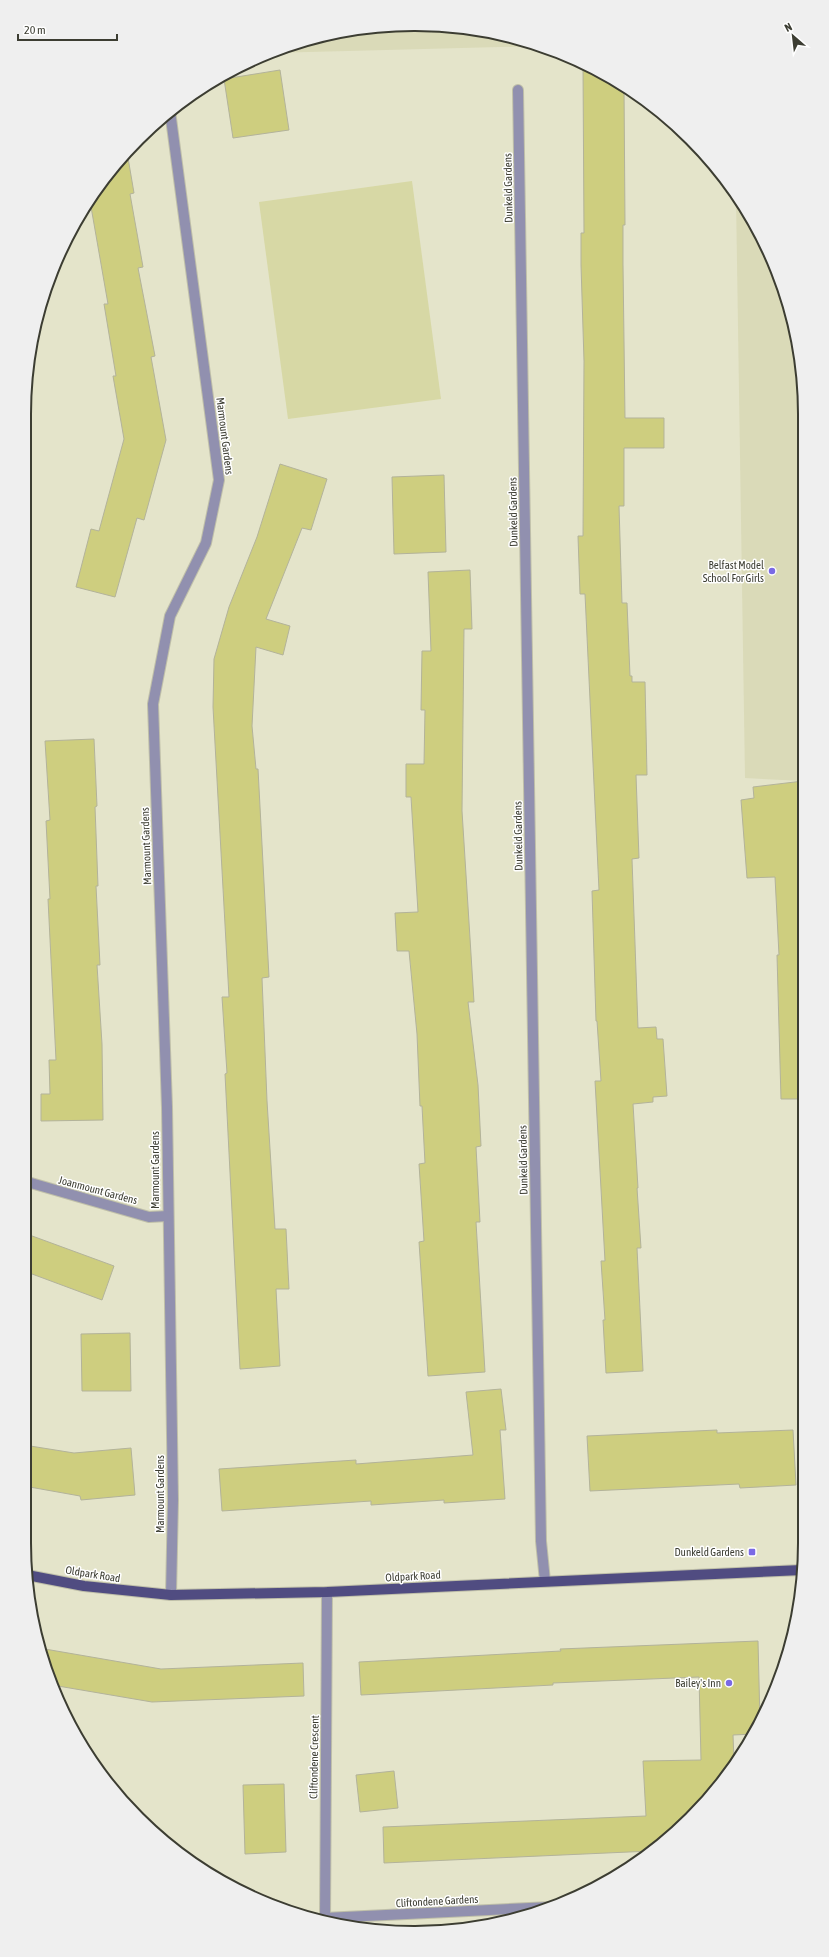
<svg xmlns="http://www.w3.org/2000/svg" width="829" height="1957" font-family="'Asap Condensed',sans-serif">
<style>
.built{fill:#dadab8}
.green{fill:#d7d8a5}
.building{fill:#cece7f;stroke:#b3b39a}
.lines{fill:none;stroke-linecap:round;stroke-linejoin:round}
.minor-casing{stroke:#bfbfa9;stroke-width:12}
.major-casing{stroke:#bfbfa9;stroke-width:12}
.minor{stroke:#9190af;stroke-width:10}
.major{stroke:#504c81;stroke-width:10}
.poi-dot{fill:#7a69e5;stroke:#fff;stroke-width:1.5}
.labels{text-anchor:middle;stroke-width:3;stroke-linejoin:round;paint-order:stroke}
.street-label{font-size:11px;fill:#3c3d32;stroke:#fff}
.poi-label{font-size:11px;fill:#3c3d32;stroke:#fff;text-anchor:end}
.rim{fill:none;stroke:#3c3d32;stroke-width:2}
</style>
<rect width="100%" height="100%" fill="#e4e4ca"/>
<g class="built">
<path d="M389,25L466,27L543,46L271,53L314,37Z"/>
<path d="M736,198L765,242L802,363L803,781L745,778Z"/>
</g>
<path class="green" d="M412,181L441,399L288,419L259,202Z"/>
<g class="building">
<path d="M583,66L624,86L625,225H623V265L625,418H664V448H624V506H619L622,603H627L630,676H632V682H645L647,775H636L639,858L632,859L638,1028L656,1027L657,1039H663L667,1096L653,1097V1102L633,1104L638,1188H637L641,1248H637L643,1371L606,1373L603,1320H605L601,1261H605L595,1081H601L597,1021H596L592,891L599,890L585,594H580L578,536H583L584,361L581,265V233H584Z"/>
<path d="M280,70L289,130L233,138L224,79Z"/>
<path d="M127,152L134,193L130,194L143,267L138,268L155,356L151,357L166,440L144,520L137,518L115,597L76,587L91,529L99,531L124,439L113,376H116L104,304H108L90,201Z"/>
<path d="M280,464L327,479L311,530L302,528L266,619L290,626L283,655L256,647L252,726L256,769H258L269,977L262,978L267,1101L275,1229H286L289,1289H276L280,1366L240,1369L225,1074L227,1073L222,997H229L213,707L214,659L229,607L257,537Z"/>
<path d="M444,475L446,552L394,554L392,477Z"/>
<path d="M470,570L472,629H464L462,811L474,1002H468L478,1085L481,1146L476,1147L480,1222H476L485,1372L428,1376L419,1242L424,1241L419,1164L425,1163L422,1106H420L417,1034L409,951H397L395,913L418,912L411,797H406V764H424L425,710H421L422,651H431L428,572Z"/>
<path d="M94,739L97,806L95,807L98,886H96L100,965H97L102,1044L103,1120L41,1121V1094H50L49,1060H56L48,899H50L46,821L50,820L45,741Z"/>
<path d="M803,781L804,1099H781L777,955H779L775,877L747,878L741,800L754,798L753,787Z"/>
<path d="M24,1233L114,1266L102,1300L24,1271Z"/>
<path d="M130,1333L131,1391H82L81,1334Z"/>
<path d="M501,1389L506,1430H500L505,1499L444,1503V1500L371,1505V1501L222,1511L219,1469L356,1460V1464L473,1455L466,1392Z"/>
<path d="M717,1430V1433L793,1430L796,1485L740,1488L739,1484L590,1491L587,1436Z"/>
<path d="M24,1445L74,1453L131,1448L135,1495L81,1500L80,1496L24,1486Z"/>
<path d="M758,1641L760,1722L754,1734L733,1735L734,1760H737L708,1800L672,1836L651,1851L384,1863L383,1827L646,1816L643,1761L701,1760L699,1677L553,1683V1685L361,1695L359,1662L561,1651L560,1649Z"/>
<path d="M39,1648L161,1669L303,1663L304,1696L152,1702L52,1685L45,1668Z"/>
<path d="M394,1771L398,1808L360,1812L356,1775Z"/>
<path d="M284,1784L286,1852L245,1854L243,1785Z"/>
</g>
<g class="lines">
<g class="minor-casing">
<g id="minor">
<path d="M518,90L541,1541L545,1581"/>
<path d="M170,111L219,480L206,543L170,616L153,704L167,1107L173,1500L171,1595"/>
<path d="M24,1181L149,1217L168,1216"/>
<path d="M324,1918L551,1907"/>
<path d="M325,1922L327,1592"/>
</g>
</g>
<g class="major-casing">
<path id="major" d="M27,1575L84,1586L171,1595L327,1592L802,1570"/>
</g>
<use href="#minor" class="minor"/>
<use href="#major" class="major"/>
</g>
<g class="poi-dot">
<circle cx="772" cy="571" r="4"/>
<rect x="748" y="1548" width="8" height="8" rx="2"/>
<circle cx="729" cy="1683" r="4"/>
</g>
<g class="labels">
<g class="street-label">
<text transform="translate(508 188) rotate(-91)" y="4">Dunkeld Gardens</text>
<text transform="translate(225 436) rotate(83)" y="4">Marmount Gardens</text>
<text transform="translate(513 512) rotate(-91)" y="4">Dunkeld Gardens</text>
<text transform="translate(518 836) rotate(-91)" y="4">Dunkeld Gardens</text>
<text transform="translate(146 846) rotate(-92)" y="4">Marmount Gardens</text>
<text transform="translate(523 1160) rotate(-91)" y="4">Dunkeld Gardens</text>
<text transform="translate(155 1170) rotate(-90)" y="4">Marmount Gardens</text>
<text transform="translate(98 1190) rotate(15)" y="4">Joanmount Gardens</text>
<text transform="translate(160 1494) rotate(-90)" y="4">Marmount Gardens</text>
<text transform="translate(93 1574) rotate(9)" y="4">Oldpark Road</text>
<text transform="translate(413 1576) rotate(-3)" y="4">Oldpark Road</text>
<text transform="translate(314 1757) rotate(-89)" y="4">Cliftondene Crescent</text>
<text transform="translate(437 1901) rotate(-3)" y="4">Cliftondene Gardens</text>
</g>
<g class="poi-label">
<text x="764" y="569">Belfast Model<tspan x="764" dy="13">School For Girls</tspan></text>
<text x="744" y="1556">Dunkeld Gardens</text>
<text x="721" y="1687">Bailey's Inn</text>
</g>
</g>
<path d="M0 0H829V1957H0ZM414 31H415A383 383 0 0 1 798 414V1543A383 383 0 0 1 415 1926H414A383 383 0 0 1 31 1543V414A383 383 0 0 1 414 31Z" fill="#efefef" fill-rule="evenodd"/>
<path class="rim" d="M414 31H415A383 383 0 0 1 798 414V1543A383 383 0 0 1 415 1926H414A383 383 0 0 1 31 1543V414A383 383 0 0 1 414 31Z"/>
<g transform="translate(793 36) rotate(332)" stroke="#ffffff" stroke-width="3" paint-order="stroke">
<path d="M0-3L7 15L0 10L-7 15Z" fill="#3c3d32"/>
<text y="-6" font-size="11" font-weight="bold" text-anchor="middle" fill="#3c3d32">N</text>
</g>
<path d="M18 34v6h99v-6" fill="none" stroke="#3c3d32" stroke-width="2"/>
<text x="24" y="34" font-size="12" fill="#3c3d32" stroke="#ffffff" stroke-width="3" paint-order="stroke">20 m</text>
</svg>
